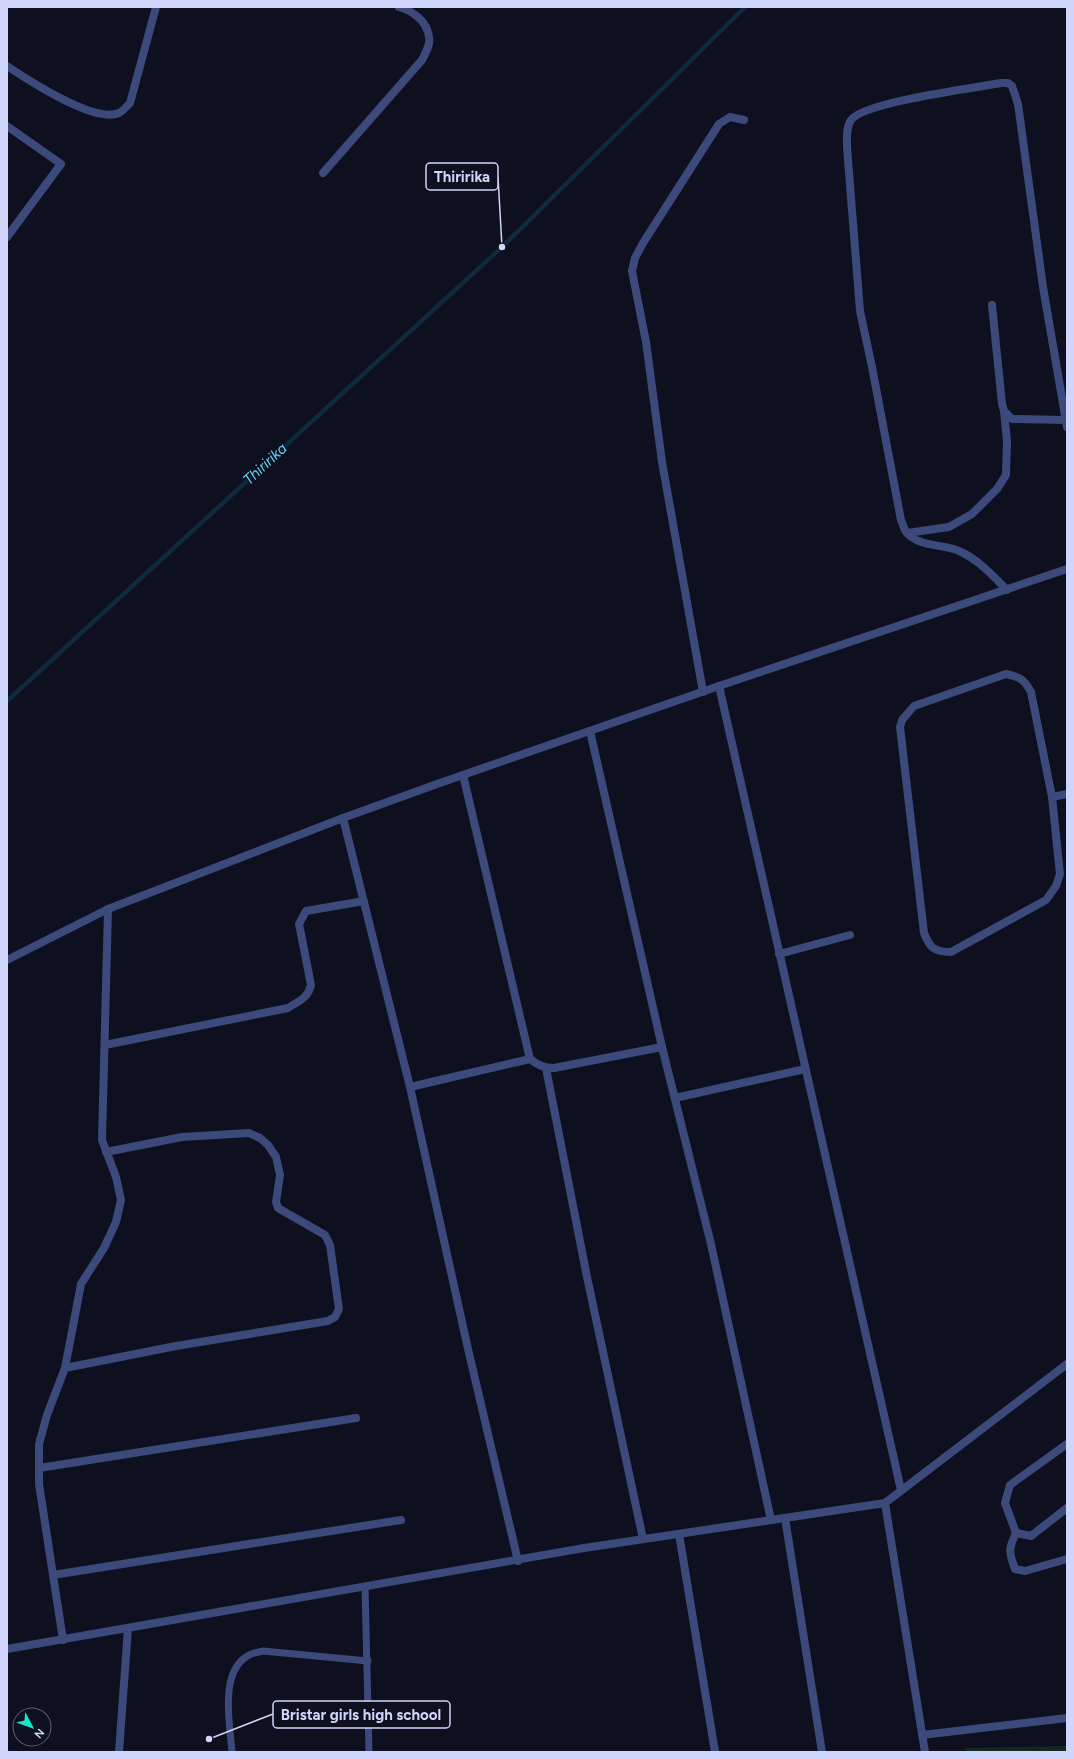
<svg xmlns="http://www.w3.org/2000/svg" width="1074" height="1759" font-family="Figtree,sans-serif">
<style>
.green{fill:#122923}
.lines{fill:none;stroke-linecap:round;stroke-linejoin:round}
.stream{stroke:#0e2b3e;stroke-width:4.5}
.lane{stroke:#3c497b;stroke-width:7}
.street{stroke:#3c497b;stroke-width:8}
.labels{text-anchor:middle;stroke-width:3;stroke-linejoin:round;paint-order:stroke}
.water-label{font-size:15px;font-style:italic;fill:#65d4f5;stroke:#0e0f1f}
.leader{fill:none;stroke:#d0d5fc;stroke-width:1.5}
.callout-dot{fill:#d0d5fc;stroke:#0e0f1f;stroke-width:1.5}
.callout{fill:#0e0f1f;stroke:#d0d5fc;stroke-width:1.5}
.callout-label{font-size:15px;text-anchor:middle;font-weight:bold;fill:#d0d5fc}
</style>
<rect width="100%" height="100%" fill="#0e0f1f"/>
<path class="green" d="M1067,1746V1752H966L965,1748Z"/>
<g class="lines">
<path class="stream" d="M7,701L502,247L745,7"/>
<g class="lane">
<path d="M365,1587L369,1752"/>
<path d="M232,1752C230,1724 218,1669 251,1654C254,1653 259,1652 263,1651L368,1661"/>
</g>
<g class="street">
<path d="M7,66C28,80 95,124 119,113C123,111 127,106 130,103L156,7"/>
<path d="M7,126L61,164L7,237"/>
<path d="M323,173L422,60C425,54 431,44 429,37C427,21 413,11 399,7"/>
<path d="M992,305L1002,404L1004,411L1012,419L1066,420"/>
<path d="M907,533L949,527L972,514L997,489L1006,475L1007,441L1004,411"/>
<path d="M1007,590C993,576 978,559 959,551C943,544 919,547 907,533C904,530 903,524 901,520L872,367L860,311L847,147C847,139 846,127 851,120C864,102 974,88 1001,83H1008L1012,86L1018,104L1043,287L1067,427"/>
<path d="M1006,674C1020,677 1024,679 1031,692L1052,797L1060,874L1056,886L1046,900L951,952C934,952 930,948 924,933L900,727L902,720L914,706Z"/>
<path d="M719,686L901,1490"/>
<path d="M703,692L662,462L646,342L632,271L635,258L643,243L719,124L730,117L744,120"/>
<path d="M590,731L662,1047L711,1244L771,1520"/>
<path d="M1052,797L1067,794"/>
<path d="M343,818L410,1087L468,1349L518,1561"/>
<path d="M779,954L850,935"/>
<path d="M7,960L108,909L343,818L437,784L719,686L1067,569"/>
<path d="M105,1045L288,1008C299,1001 308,998 311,985L299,924L306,911L364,901"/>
<path d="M530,1059C538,1065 544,1068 554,1068L662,1047"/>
<path d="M546,1068L587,1277L643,1539"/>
<path d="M410,1087L530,1059L463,775"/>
<path d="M675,1098L805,1069"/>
<path d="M65,1368L176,1346L328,1321L335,1317L339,1309L330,1245L325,1235L278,1208L276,1202L280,1175L276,1157L268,1145L260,1138L249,1133L182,1137L106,1152"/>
<path d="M1067,1444L1010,1485L1005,1503L1016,1533L1031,1536L1067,1508"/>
<path d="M39,1468L356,1418"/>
<path d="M885,1503L1067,1364"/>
<path d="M785,1518L822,1752"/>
<path d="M1016,1533C1008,1549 1009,1553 1015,1569L1025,1571L1067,1559"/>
<path d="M679,1534L715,1752"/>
<path d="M53,1575L401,1520"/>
<path d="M63,1640L39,1484V1444L47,1415L65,1368L81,1284L104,1248L116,1222L121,1200L116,1177L102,1140L108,909"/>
<path d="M7,1649L584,1548L885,1503L925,1752"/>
<path d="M922,1735L1067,1718"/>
<path d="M119,1752L128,1628"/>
</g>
</g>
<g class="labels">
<g class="water-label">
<text transform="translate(265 464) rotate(-43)" y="5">Thiririka</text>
</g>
</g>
<path class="leader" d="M502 247L498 177M209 1739L273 1714"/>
<g class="callout-dot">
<circle cx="502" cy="247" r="4"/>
<circle cx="209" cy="1739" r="4"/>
</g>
<g class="callout">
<rect x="426" y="163" width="72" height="27" rx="4"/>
<rect x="273" y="1701" width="177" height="27" rx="4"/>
</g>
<g class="callout-label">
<text x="462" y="182">Thiririka</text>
<text x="361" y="1720">Bristar girls high school</text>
</g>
<rect width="1074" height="1759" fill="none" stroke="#d0d5fc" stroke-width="16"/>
<g transform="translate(32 1727) rotate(131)"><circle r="19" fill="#0e0f1f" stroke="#5c5e77"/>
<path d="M0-3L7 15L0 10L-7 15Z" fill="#0fe8ca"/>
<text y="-6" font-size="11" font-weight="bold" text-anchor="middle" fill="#d0d5fc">N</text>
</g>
</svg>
